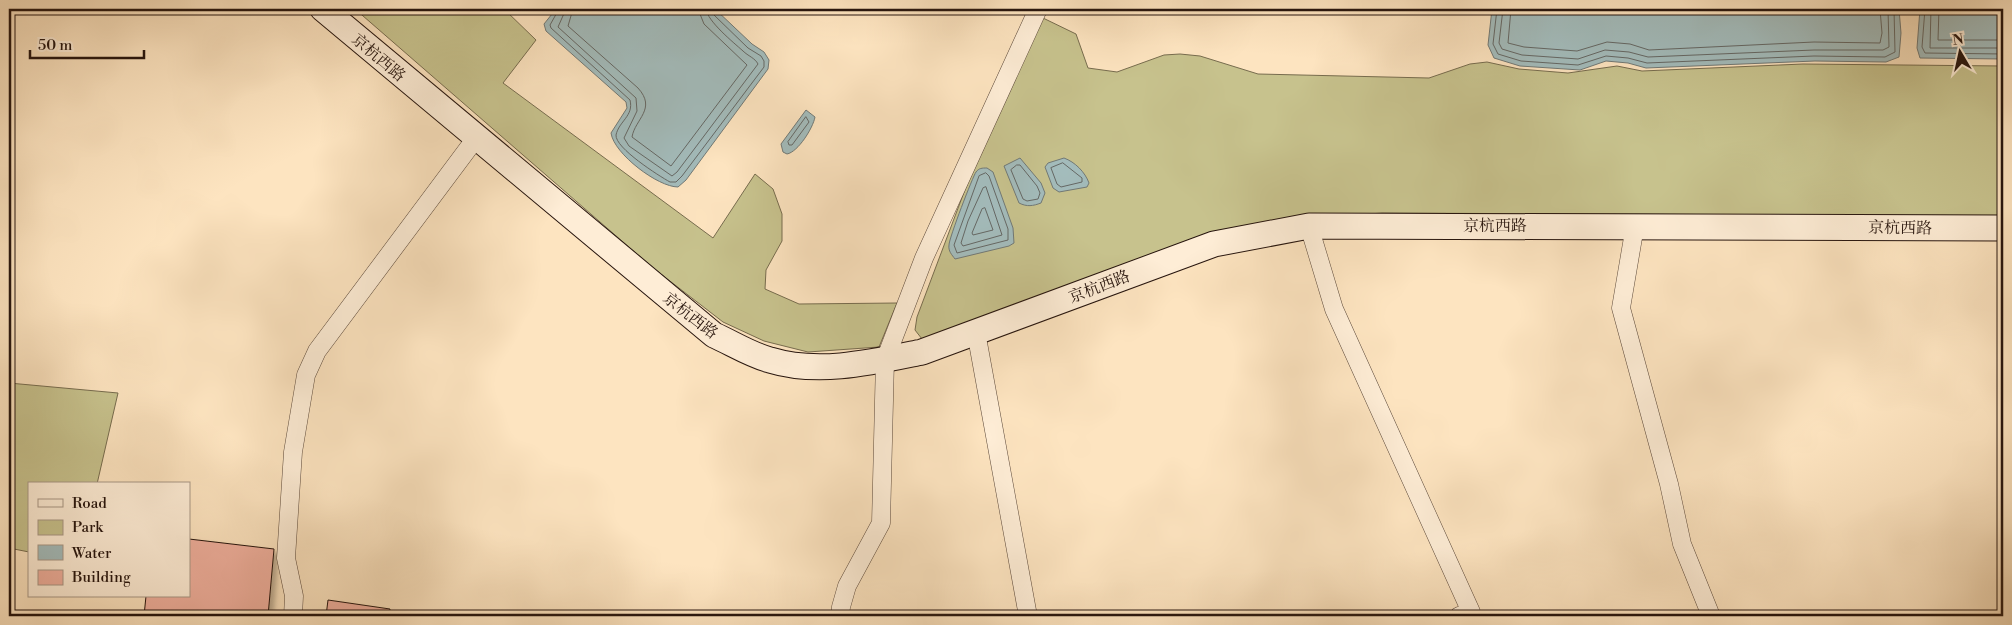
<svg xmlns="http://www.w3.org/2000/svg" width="2012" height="625" font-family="'Libre Bodoni','Noto Serif SC',serif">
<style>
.green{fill:#c7c28d;stroke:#776c4e}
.water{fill:#a3bcbc;stroke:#717976}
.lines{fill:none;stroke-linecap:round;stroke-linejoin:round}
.shore{stroke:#656865;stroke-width:1}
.building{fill:#efaf9d;stroke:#27150e;filter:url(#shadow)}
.minor-casing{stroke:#5c493a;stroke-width:19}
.secondary-casing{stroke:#27150e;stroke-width:27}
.minor{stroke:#feedd6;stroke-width:18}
.secondary{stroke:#feedd6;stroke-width:25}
.labels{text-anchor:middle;stroke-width:4.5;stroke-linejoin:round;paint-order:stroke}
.street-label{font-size:16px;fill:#27150e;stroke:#feedd6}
</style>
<defs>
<filter id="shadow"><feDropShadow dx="4.5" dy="4.5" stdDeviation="2.5" flood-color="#0004"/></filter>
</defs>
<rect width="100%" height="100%" fill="#fde4c0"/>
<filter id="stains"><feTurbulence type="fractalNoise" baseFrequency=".004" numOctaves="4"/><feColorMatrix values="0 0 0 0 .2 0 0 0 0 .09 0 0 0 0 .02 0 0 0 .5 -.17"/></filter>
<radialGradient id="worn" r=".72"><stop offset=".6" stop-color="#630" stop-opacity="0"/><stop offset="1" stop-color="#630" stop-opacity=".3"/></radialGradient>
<g class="green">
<path d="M355,9H504L536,40L503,83L713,238L755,174L773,189L782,214V241L766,270L765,289L799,304L897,303L879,347L808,352L764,341L723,322L653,268Z"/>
<path d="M1043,18L1076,34L1088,68L1117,72L1164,55L1180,54L1200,56L1258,74L1429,78L1470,64L1487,62L1519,69L1568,73L1617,66L1642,71L1803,64L2003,66V216L1382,213L1275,221L937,339H922L915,330L917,317L966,187Z"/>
<path d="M9,383L118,393L97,484H29V552L9,548Z"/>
</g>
<g class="water">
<path d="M556,9H715L752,44L764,52L769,60L768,69L686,180L678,187C658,187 614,154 611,133L627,108L626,102L546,31L544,24Z"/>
<path d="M1492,9H1899L1901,33L1899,57L1886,62L1815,61L1646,68L1628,63L1606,61L1580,70L1520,66L1494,58L1488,45Z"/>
<path d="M1920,9H2003V59L1920,58L1917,48Z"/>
<path d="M806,110L815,117C813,128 798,152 787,154L783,152L781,144Z"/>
<path d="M1020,158L1041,183L1045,193L1041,203C1033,206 1027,207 1019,203L1004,166Z"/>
<path d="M1064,158C1075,162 1085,172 1089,183L1087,187L1059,192L1053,188L1045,167L1048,163Z"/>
<path d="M987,168L993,172L1013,228L1014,243L1009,246L955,259C952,255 948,251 949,245C949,238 973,176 976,172C979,168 982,168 987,168Z"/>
</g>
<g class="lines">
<g class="shore">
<path d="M559,9L550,25L551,28L630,100C634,116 619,121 616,135C615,148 659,176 670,182H676L682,176L764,67V61L761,56L748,48L714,15L712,9"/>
<path d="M566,9L558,27L636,98L637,111L624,138L629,146L672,176L677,172L758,64C755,58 748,56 743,51C733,42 707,21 706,9"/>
<path d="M573,9L568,26L638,88C657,109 635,119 632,137L671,166L747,65L704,24L698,9"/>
<path d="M1497,9L1493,44L1498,54L1521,61L1578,65L1606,56L1628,58L1647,63L1814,56L1885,57L1895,52L1894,9"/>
<path d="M1503,9L1499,43L1502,49L1522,55L1578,59L1605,50L1629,52L1648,57L1814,50H1883L1889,47L1888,9"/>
<path d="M1511,9L1508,43L1524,47L1577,51L1607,42L1630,44L1649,50L1814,42L1880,43L1882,33L1880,9"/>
<path d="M1925,9L1922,47L1925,53L2003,54"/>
<path d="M1931,9L1930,48H2003"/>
<path d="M1939,9L1938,40H2003"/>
<path d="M806,117L809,122L792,145H789L788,142Z"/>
<path d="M1063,163L1082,178V182L1061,187L1057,184L1051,168Z"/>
<path d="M1017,165H1020L1037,186L1040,193L1038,199L1027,201L1023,199L1011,170Z"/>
<path d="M986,173L989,176L1008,229V240L957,253L954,245L979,176Z"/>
<path d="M986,187L1002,235L963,246L961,243L968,221L983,188Z"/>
<path d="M985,208L993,230L973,235L972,233L982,209Z"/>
</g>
</g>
<g class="building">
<path d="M189,539L274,549L268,616H144L146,596H189Z"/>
<path d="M328,600L390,609L389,616H326Z"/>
</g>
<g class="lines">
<g class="minor-casing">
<g id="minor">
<path d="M1309,226L1334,309L1471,612L1459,616"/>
<path d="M1635,226L1621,308L1669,484L1682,544L1711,616"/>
<path d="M976,332L1028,616"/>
<path d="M293,616L294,596L286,558L293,452L306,375L317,351L476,138"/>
<path d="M840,616L841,607L847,586L881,523L885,360L924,258L1038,9"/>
</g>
</g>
<g class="secondary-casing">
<path id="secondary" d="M323,9L714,335C732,343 751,355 770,360C819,375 873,362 922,352L1214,244L1309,226L2003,228"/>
</g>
<use href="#minor" class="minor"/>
<use href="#secondary" class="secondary"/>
</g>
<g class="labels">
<g class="street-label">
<text transform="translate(379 57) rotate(40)" y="6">京杭西路</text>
<text x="1495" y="231">京杭西路</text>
<text transform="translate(1900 227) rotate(1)" y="6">京杭西路</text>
<text transform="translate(1099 286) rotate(-21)" y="6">京杭西路</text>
<text transform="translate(691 315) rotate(38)" y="6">京杭西路</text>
</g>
</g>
<rect width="2012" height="625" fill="none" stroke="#fde4c0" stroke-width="30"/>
<rect x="10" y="10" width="1992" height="605" fill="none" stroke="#27150e" stroke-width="2.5"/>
<rect x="15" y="15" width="1982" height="595" fill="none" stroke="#27150e"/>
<rect x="28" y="482" width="162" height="115" fill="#feedd6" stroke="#a89786"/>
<rect x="38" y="499" width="25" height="8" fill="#feedd6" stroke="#a89786"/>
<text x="72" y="508" font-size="15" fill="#27150e">Road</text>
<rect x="38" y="520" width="25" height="15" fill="#c7c28d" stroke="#a89786"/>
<text x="72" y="532" font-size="15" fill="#27150e">Park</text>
<rect x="38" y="545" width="25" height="15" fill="#a3bcbc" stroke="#a89786"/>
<text x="72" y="558" font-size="15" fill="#27150e">Water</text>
<rect x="38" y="570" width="25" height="15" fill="#efaf9d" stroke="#a89786"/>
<text x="72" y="582" font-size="15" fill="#27150e">Building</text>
<g transform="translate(1960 52) rotate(351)" stroke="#feedd6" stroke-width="4" paint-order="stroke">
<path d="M0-4L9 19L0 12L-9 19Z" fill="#27150e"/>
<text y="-8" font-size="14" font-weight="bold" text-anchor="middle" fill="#27150e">N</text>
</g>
<path d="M30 50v8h114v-8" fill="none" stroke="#27150e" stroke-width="2.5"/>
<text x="38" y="50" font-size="15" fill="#27150e" stroke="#feedd6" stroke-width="4" paint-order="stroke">50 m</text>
<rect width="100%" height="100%" filter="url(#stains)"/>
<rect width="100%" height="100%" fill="url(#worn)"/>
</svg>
